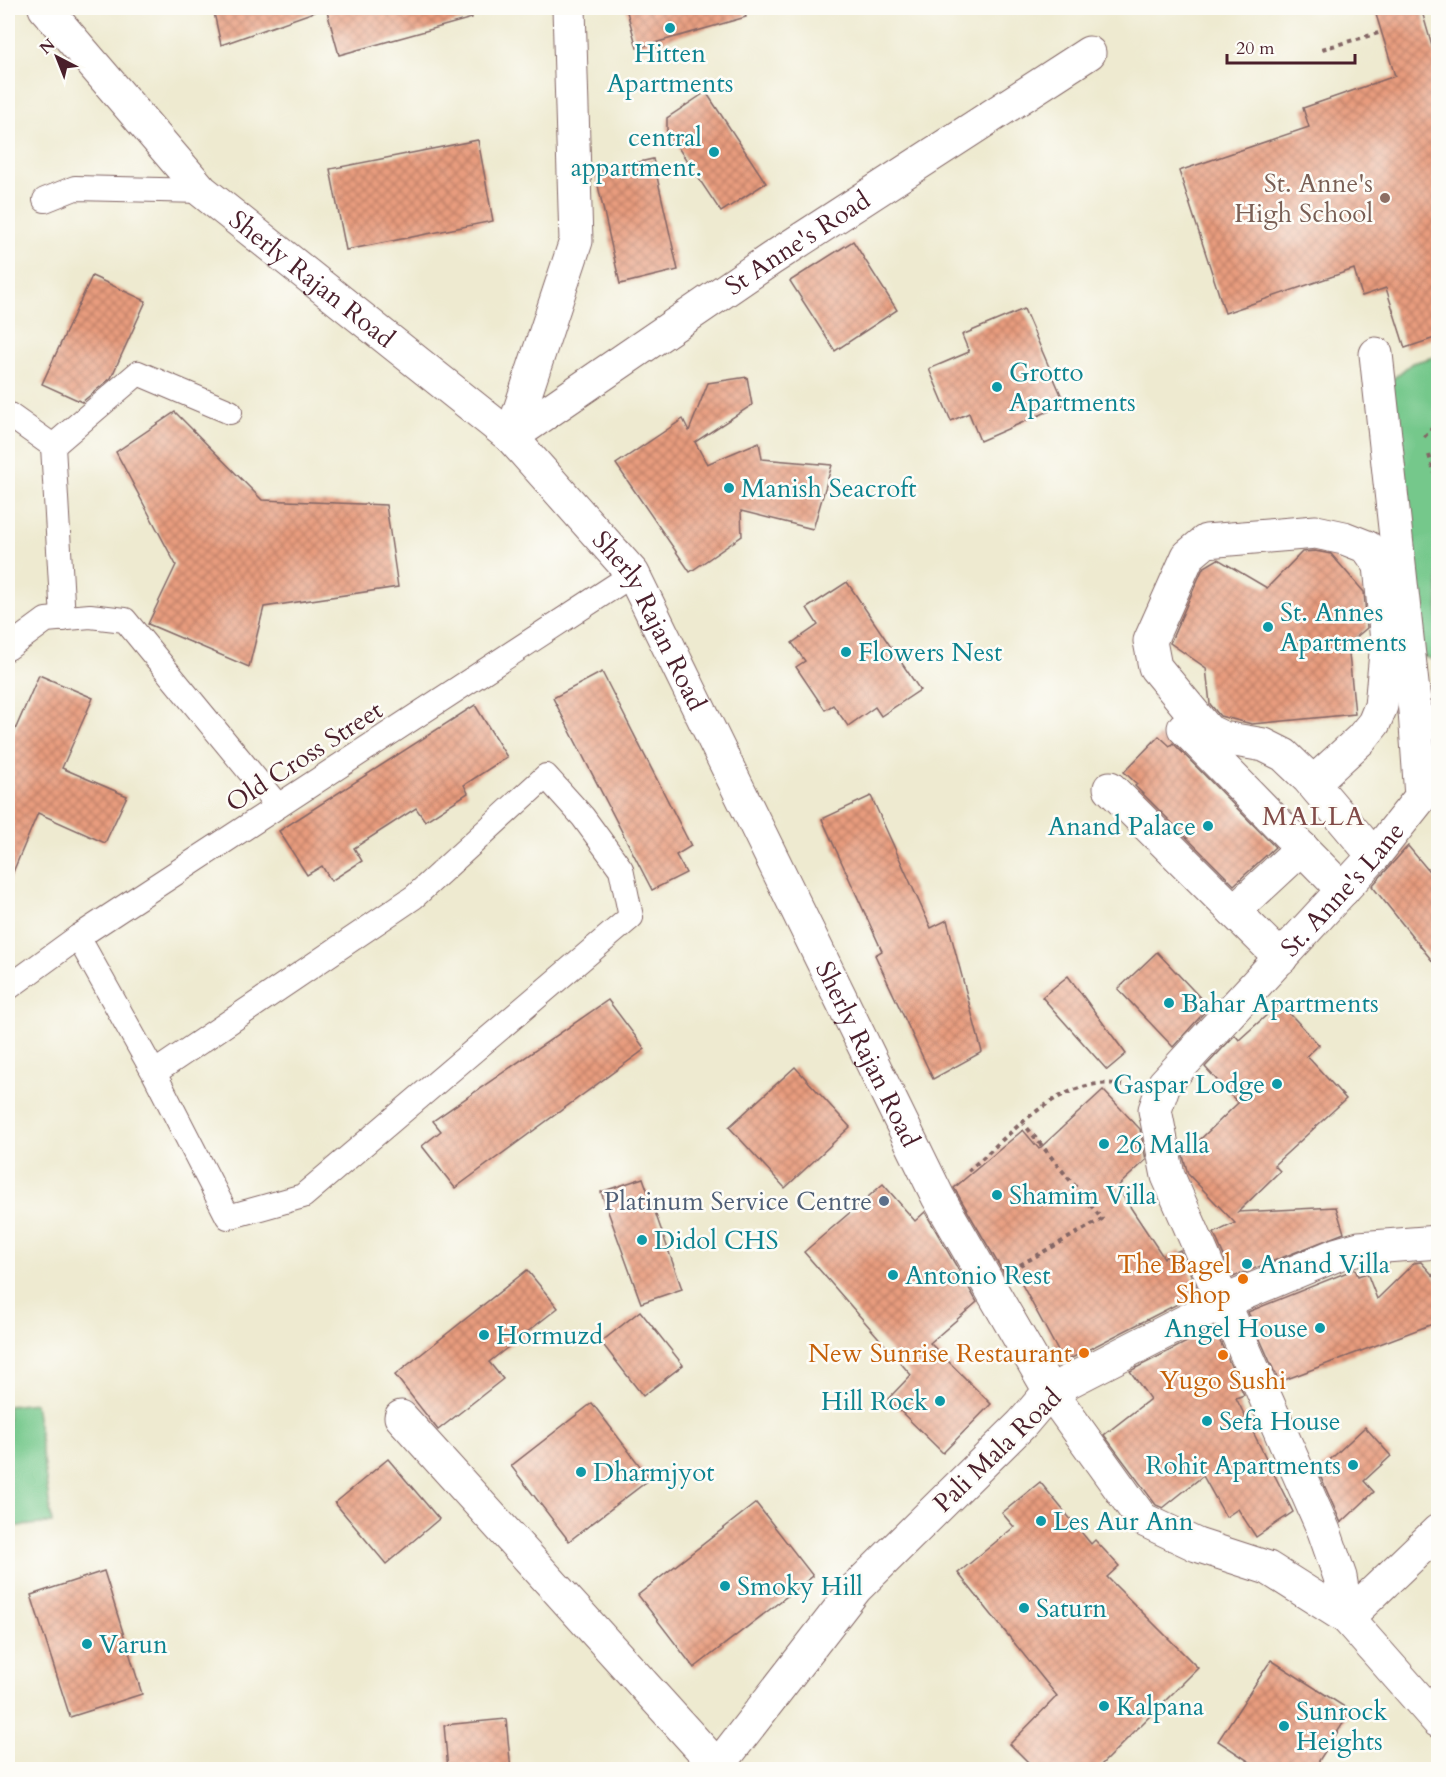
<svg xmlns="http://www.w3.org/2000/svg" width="1446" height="1777" font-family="Cardo,serif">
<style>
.park{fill:#75c88b;stroke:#60745b;stroke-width:1.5}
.building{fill:url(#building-cross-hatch)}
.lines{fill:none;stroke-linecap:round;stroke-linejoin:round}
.service-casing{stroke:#836665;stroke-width:26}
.minor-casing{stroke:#836665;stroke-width:35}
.path{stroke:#836665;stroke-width:4;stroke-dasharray:4.5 4.5;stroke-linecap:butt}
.service{stroke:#fff;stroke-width:24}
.minor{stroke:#fff;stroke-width:33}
.culture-dot{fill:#0f9aa8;stroke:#fdfcf7;stroke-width:2}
.education-dot{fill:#8d6e63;stroke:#fdfcf7;stroke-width:2}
.service-dot{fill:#5c6f8a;stroke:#fdfcf7;stroke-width:2}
.food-dot{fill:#e8710a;stroke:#fdfcf7;stroke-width:2}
.labels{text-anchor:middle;stroke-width:5;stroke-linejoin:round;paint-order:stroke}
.culture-label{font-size:26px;fill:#0d838f;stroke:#fdfcf7;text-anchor:start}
.education-label{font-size:26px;fill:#785e54;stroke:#fdfcf7;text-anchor:end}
.street-label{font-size:26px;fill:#4a1f2b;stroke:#fdfcf7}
.service-label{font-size:26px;fill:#4e5e75;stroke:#fdfcf7;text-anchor:end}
.food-label{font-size:26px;fill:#c56008;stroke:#fdfcf7;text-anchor:end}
.neighbourhood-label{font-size:27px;letter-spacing:1.5px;fill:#814b48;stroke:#fdfcf7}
</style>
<defs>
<pattern id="building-cross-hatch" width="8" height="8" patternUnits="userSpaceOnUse" patternTransform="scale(1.5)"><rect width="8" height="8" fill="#e89c7e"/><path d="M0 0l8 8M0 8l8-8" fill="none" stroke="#be7f67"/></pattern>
</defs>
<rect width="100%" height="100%" fill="#fdfcf7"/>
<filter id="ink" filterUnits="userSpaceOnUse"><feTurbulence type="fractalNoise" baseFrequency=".0167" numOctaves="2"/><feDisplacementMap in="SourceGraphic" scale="12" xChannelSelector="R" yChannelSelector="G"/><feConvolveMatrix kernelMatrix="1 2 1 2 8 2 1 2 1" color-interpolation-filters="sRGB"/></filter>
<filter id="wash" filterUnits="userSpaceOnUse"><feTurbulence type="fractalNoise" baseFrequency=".008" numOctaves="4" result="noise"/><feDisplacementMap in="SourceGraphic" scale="24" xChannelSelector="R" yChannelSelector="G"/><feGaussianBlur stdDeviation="1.35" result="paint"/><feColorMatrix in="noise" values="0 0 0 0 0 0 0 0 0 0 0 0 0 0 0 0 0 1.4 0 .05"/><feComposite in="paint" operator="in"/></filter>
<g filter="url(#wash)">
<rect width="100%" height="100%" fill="#eeead0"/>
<g class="park">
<path d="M1438,356V661L1417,655L1389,382L1412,363Z"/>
<path d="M35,1403L52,1523L8,1527V1406Z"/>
</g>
<g id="blocks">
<g class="building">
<path d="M213,8H313L314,12L221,45Z"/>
<path d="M326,8H471L472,18L339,55Z"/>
<path d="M626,8H744L746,17L637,48Z"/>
<path d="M1374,8H1421L1438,67V337L1405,348L1386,288L1362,296L1354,269L1225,313L1179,171L1309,127L1303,108L1395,76Z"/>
<path d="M706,92L766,183L721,212L667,131V118Z"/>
<path d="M478,140L493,221L346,250L330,169Z"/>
<path d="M653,159L678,270L620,284L595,172Z"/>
<path d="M853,241L897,310L835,351L790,281Z"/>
<path d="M92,276L146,301L111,378L82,402L42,384Z"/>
<path d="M1024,309L1065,404L980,441L969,413L951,421L929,369L969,352L962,335Z"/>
<path d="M747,377L752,405L695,442L707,464L759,442L762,459L832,465L813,529L741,511L742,536L690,572L616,464L683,419L689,431L708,383Z"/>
<path d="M175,412L262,500L386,505L398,587L264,607L249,667L148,624L176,565L116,452Z"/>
<path d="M1315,551L1331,554L1364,592L1367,628L1348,644L1355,714L1252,724L1220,716L1210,704L1206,668L1170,643L1203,568L1218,559L1267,588L1302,552Z"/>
<path d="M847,582L920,690L881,716L875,707L848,726L833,705L825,710L796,667L805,661L792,643L818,625L807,608Z"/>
<path d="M602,672L691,846L676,855L686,873L652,890L553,698Z"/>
<path d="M39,675L93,698L62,768L127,796L105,843L38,813L8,884V746Z"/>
<path d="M475,705L507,757L464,785L468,793L425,821L416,808L354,848L362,861L331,881L322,866L307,875L279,831Z"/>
<path d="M1159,736L1170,746L1173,743L1275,847L1234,885L1135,786L1137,784L1124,772Z"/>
<path d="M871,796L931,928L947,920L982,1052L933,1079L875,955L882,951L822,819Z"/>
<path d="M1408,846L1438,882V968L1372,886Z"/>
<path d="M1157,952L1209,1007L1173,1047L1118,989Z"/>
<path d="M1068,976L1126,1054L1107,1070L1042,997Z"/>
<path d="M608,1000L645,1049L455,1188L422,1146L441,1131L433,1121Z"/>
<path d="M1280,1003L1319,1045L1307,1056L1346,1099L1274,1165L1280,1171L1238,1212L1336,1207L1344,1233L1233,1277L1214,1233L1235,1223L1188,1174L1183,1156L1238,1103L1205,1067L1235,1035L1239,1040Z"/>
<path d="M795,1067L850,1127L785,1188L729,1127Z"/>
<path d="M1103,1090L1140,1129L1146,1160L1117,1187L1164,1258L1180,1250L1199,1293L1064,1362L1014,1270L1006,1277L954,1188L1023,1130L1039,1149Z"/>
<path d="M643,1178L682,1289L641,1303L601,1192Z"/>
<path d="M883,1184L915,1221L925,1212L977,1302L930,1343L991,1404L943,1453L888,1399L911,1375L804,1252Z"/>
<path d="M1421,1262L1438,1281V1322L1279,1382L1248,1312L1355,1269L1358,1276L1367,1273L1377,1299L1414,1263Z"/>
<path d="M527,1270L558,1308L489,1362L503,1379L438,1430L395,1375Z"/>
<path d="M640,1311L683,1365L643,1396L601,1342Z"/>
<path d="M1214,1328L1244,1395L1236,1398L1293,1512L1256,1537L1238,1509L1226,1517L1203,1476L1163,1508L1156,1505L1104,1435L1150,1399L1130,1371Z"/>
<path d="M592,1403L650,1479L569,1541L511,1466Z"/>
<path d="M1365,1427L1391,1456L1364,1481L1374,1492L1341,1523L1318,1471Z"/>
<path d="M388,1459L439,1519L386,1564L335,1503Z"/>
<path d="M1040,1482L1091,1544L1095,1540L1119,1566L1107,1577L1198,1668L1096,1770H1036L1010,1744L1057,1696L958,1573L1014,1527L1002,1513Z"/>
<path d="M756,1503L813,1576L694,1668L638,1595Z"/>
<path d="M104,1571L142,1694L70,1717L31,1595Z"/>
<path d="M1271,1660L1351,1711L1313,1770H1262L1218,1741Z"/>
<path d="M506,1719L511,1770H448L444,1725Z"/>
</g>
</g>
</g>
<g filter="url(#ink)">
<use href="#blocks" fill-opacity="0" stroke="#836665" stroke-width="1.5"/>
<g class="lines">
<g class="service-casing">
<g id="service">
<path d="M45,200L75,188L202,191"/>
<path d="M8,414L53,446L63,619"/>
<path d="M53,446L138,373L230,412"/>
<path d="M8,648L46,620L90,616L125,620L278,806"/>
<path d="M78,937L154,1073L228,1217L303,1196L631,917L621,869L583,817L546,776L414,897L154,1073"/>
<path d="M8,988L78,937L633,574"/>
</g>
</g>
<g class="minor-casing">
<g id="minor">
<path id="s1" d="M45,8L202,191L511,437L633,574L938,1197L1050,1391L1142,1519L1197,1545L1268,1568L1347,1618L1438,1721"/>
<path id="s2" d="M511,437L771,259L1089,53"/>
<path d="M511,437L576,241L569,8"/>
<path d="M1184,728L1343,890"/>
<path d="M1313,783L1361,739L1374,723L1381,706L1387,642L1380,565L1367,547L1344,538L1316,532L1206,541L1188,556L1150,641L1155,667L1208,731L1223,738L1264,745L1284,755L1308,778L1374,856"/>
<path d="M1110,788L1281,958"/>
<path d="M1234,911L1302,848"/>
<path d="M401,1417L717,1766"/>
<path id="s3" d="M1347,1618L1340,1577L1324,1531L1168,1176L1155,1110L1164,1084L1374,856L1421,797L1415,711L1376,354"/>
<path d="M1347,1618L1438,1531"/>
<path d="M715,1770L856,1588L1022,1424L1050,1391L1223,1302L1338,1254L1359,1248L1438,1242"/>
</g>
</g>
<g class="path">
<path d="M1322,49L1382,32"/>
<path d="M1424,437L1438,422"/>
<path d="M1429,455L1435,474"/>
<path d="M1438,535L1435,474L1438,471"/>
<path d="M968,1171C1010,1135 1062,1073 1122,1085"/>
<path d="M1020,1265L1102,1219L1024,1124"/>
</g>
<use href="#service" class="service"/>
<use href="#minor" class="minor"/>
</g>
</g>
<g class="culture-dot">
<circle cx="670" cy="28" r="6"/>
<circle cx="714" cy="152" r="6"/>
<circle cx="997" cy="387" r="6"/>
<circle cx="729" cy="488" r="6"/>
<circle cx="1268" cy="627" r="6"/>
<circle cx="846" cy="652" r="6"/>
<circle cx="1208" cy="826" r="6"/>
<circle cx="1169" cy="1003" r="6"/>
<circle cx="1277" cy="1084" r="6"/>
<circle cx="1104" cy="1144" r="6"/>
<circle cx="997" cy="1195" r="6"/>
<circle cx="642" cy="1240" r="6"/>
<circle cx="1247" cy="1264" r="6"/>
<circle cx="893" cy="1275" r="6"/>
<circle cx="1320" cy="1328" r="6"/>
<circle cx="484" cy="1335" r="6"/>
<circle cx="940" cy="1401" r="6"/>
<circle cx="1207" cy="1421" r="6"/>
<circle cx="1353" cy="1465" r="6"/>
<circle cx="581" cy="1472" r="6"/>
<circle cx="1041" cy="1521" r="6"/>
<circle cx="725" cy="1586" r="6"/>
<circle cx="1024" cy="1608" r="6"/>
<circle cx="87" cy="1644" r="6"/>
<circle cx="1104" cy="1706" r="6"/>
<circle cx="1284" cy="1726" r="6"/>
</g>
<circle class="education-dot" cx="1385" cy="198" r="6"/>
<circle class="service-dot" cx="884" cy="1201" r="6"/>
<g class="food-dot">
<circle cx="1243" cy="1279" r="6"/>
<circle cx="1084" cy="1353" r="6"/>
<circle cx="1223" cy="1355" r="6"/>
</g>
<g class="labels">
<g class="culture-label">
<text x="670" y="62" text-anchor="middle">Hitten<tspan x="670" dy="30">Apartments</tspan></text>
<text x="702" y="146" text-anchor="end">central<tspan x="702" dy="30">appartment.</tspan></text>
<text x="1009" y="381">Grotto<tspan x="1009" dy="30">Apartments</tspan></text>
<text x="741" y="497">Manish Seacroft</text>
<text x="1280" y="621">St. Annes<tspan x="1280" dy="30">Apartments</tspan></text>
<text x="858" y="661">Flowers Nest</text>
<text x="1196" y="835" text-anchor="end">Anand Palace</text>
<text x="1181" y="1012">Bahar Apartments</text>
<text x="1265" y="1093" text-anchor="end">Gaspar Lodge</text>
<text x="1116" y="1153">26 Malla</text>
<text x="1009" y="1204">Shamim Villa</text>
<text x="654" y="1249">Didol CHS</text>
<text x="1259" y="1273">Anand Villa</text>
<text x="905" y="1284">Antonio Rest</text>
<text x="1308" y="1337" text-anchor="end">Angel House</text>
<text x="496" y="1344">Hormuzd</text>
<text x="928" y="1410" text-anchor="end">Hill Rock</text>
<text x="1219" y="1430">Sefa House</text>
<text x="1341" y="1474" text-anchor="end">Rohit Apartments</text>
<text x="593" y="1481">Dharmjyot</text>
<text x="1053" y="1530">Les Aur Ann</text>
<text x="737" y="1595">Smoky Hill</text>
<text x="1036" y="1617">Saturn</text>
<text x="99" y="1653">Varun</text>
<text x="1116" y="1715">Kalpana</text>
<text x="1296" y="1720">Sunrock<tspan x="1296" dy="30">Heights</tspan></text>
</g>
<g class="education-label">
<text x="1373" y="192">St. Anne's<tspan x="1373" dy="30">High School</tspan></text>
</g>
<g class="street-label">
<text dy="9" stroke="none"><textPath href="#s2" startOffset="346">St Anne's Road</textPath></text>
<text dy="9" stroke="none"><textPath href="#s1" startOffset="382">Sherly Rajan Road</textPath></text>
<text dy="9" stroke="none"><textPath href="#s1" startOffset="868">Sherly Rajan Road</textPath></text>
<text transform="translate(304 756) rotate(-33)" y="9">Old Cross Street</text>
<text dy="9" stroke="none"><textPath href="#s3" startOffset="837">St. Anne's Lane</textPath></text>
<text dy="9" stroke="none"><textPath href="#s1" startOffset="1354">Sherly Rajan Road</textPath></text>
<text transform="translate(997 1450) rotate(-44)" y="9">Pali Mala Road</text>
</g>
<g class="service-label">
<text x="872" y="1210">Platinum Service Centre</text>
</g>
<g class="food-label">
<text x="1231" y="1273">The Bagel<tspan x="1231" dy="30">Shop</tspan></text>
<text x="1072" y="1362">New Sunrise Restaurant</text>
<text x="1223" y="1389" text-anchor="middle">Yugo Sushi</text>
</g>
<g class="neighbourhood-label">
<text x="1314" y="825">MALLA</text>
</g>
</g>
<rect width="1446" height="1777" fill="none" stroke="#fdfcf7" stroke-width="30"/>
<g transform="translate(57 57) rotate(318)" stroke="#fdfcf7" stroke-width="4.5" paint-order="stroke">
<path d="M0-4.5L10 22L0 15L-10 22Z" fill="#4a1f2b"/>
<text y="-9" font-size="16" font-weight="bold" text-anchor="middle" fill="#4a1f2b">N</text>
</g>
<path d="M1227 54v9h128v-9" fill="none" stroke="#4a1f2b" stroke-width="3"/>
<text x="1236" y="54" font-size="18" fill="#4a1f2b" stroke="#fdfcf7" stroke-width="4.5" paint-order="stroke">20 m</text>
</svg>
